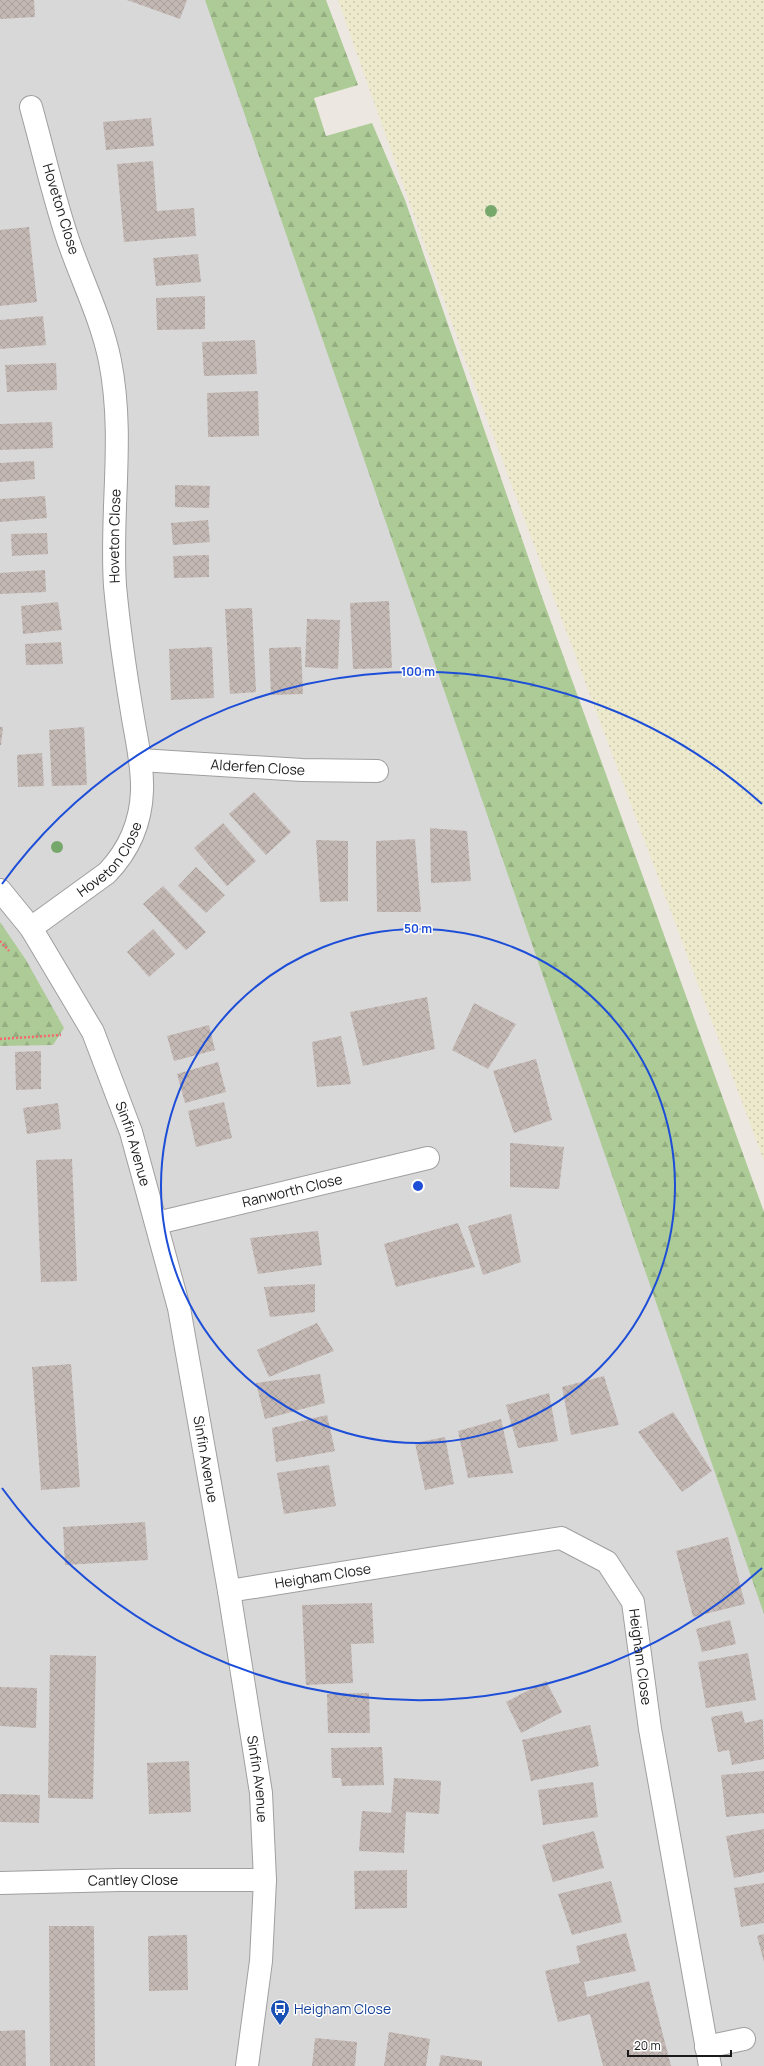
<svg xmlns="http://www.w3.org/2000/svg" width="764" height="2066" font-family="Manrope,sans-serif">
<style>
.residential{fill:#d9d8d8}
.farmland{fill:url(#farmland-dots)}
.forest{fill:url(#forest-firs)}
.building{fill:url(#building-cross-hatch)}
.lines{fill:none;stroke-linecap:round;stroke-linejoin:round}
.minor-casing{stroke:#9f9f9f;stroke-width:24}
.path{stroke:#f6686e;stroke-width:2.5;stroke-dasharray:2 2;stroke-linecap:butt}
.minor{stroke:#fff;stroke-width:22}
.tree{fill:#76a86c}
.ring{fill:none;stroke:#1d4ed8;stroke-width:2}
.labels{text-anchor:middle;stroke-width:3;stroke-linejoin:round;paint-order:stroke}
.street-label{font-size:14px;fill:#1b1b1b;stroke:#fff}
.transit-label{font-size:14px;fill:#164399;stroke:#fff;text-anchor:start}
.centre{fill:#1d4ed8;stroke:#fff;stroke-width:2}
.ring-label{font-size:12px;text-anchor:middle;font-weight:bold;fill:#1d4ed8;stroke:#fff;stroke-width:3;stroke-linejoin:round;paint-order:stroke}
</style>
<defs>
<pattern id="farmland-dots" width="8" height="8" patternUnits="userSpaceOnUse"><rect width="8" height="8" fill="#ece9cc"/><path d="M2 2h.1M6 6h.1" fill="none" stroke="#cac7af" stroke-width="1.8" stroke-linecap="round"/></pattern>
<pattern id="forest-firs" width="22" height="20" patternUnits="userSpaceOnUse"><rect width="22" height="20" fill="#adcb96"/><path d="M5 1l3.5 6h-7zM16 11l3.5 6h-7z" fill="#94ae81"/></pattern>
<pattern id="building-cross-hatch" width="8" height="8" patternUnits="userSpaceOnUse"><rect width="8" height="8" fill="#c4b8b4"/><path d="M0 0l8 8M0 8l8-8" fill="none" stroke="#a89e9a"/></pattern>
</defs>
<rect width="100%" height="100%" fill="#ede7e1"/>
<path class="residential" d="M0,0H208L764,1543V2066H0Z"/>
<path class="farmland" d="M338,0H764V1161L465,360Z"/>
<g class="forest">
<path d="M205,0H326L358,85L314,98L326,136L372,123L405,200L542,597L764,1212V1614Z"/>
<path d="M0,922L26,960L64,1028L53,1045L0,1046Z"/>
</g>
<g class="building">
<path d="M0,0H34L35,17L0,19Z"/>
<path d="M127,0H187L180,19Z"/>
<path d="M151,118L154,146L106,150L103,122Z"/>
<path d="M153,161L157,211L194,208L196,236L124,242L117,164Z"/>
<path d="M29,227L37,302L0,306V230Z"/>
<path d="M198,254L201,282L156,286L153,258Z"/>
<path d="M205,296V329L157,330L156,298Z"/>
<path d="M43,316L46,345L0,349V320Z"/>
<path d="M255,340L257,374L204,376L202,342Z"/>
<path d="M56,363L57,390L7,392L5,365Z"/>
<path d="M258,391L259,436L208,437L207,393Z"/>
<path d="M52,422L53,448L0,450V424Z"/>
<path d="M34,461L35,479L0,482V463Z"/>
<path d="M175,485L210,486L209,508L175,507Z"/>
<path d="M45,496L47,518L0,522V499Z"/>
<path d="M208,520L210,542L173,545L171,523Z"/>
<path d="M47,533L48,554L12,556L11,534Z"/>
<path d="M209,555V577L174,578L173,556Z"/>
<path d="M45,570L46,592L0,594V573Z"/>
<path d="M389,601L392,668L353,669L350,603Z"/>
<path d="M58,602L62,630L23,634L21,606Z"/>
<path d="M252,608L256,692L230,694L225,609Z"/>
<path d="M307,619L340,620L338,669L305,667Z"/>
<path d="M61,642L63,664L26,665L25,644Z"/>
<path d="M212,647L214,698L171,700L169,649Z"/>
<path d="M301,647L303,694L271,695L269,648Z"/>
<path d="M0,727H3L1,745H0Z"/>
<path d="M84,727L87,785L52,786L49,730Z"/>
<path d="M42,753L44,786L18,787L17,755Z"/>
<path d="M254,792L291,832L266,855L229,814Z"/>
<path d="M223,823L256,861L227,886L194,848Z"/>
<path d="M430,828L467,831L471,881L431,883Z"/>
<path d="M415,839L421,912H377L376,841Z"/>
<path d="M316,840L348,841V901L320,902Z"/>
<path d="M196,867L225,895L206,913L178,886Z"/>
<path d="M163,886L206,932L186,950L143,904Z"/>
<path d="M153,929L175,954L149,977L127,952Z"/>
<path d="M427,997L435,1049L363,1066L350,1012Z"/>
<path d="M474,1003L516,1024L488,1069L452,1050Z"/>
<path d="M209,1025L215,1050L174,1061L167,1036Z"/>
<path d="M341,1036L351,1084L317,1087L312,1042Z"/>
<path d="M41,1051V1089L16,1090L15,1052Z"/>
<path d="M536,1059L552,1120L514,1133L493,1071Z"/>
<path d="M218,1062L226,1092L185,1103L177,1074Z"/>
<path d="M224,1102L232,1138L196,1147L188,1111Z"/>
<path d="M58,1103L61,1129L27,1134L23,1108Z"/>
<path d="M510,1143L564,1147L559,1189L510,1187Z"/>
<path d="M72,1159L77,1281L41,1282L36,1160Z"/>
<path d="M511,1214L521,1262L483,1275L468,1226Z"/>
<path d="M458,1223L475,1267L396,1287L384,1244Z"/>
<path d="M318,1231L322,1265L258,1274L250,1238Z"/>
<path d="M315,1284V1312L270,1317L264,1287Z"/>
<path d="M317,1323L334,1351L269,1377L257,1350Z"/>
<path d="M71,1364L80,1487L41,1490L32,1367Z"/>
<path d="M320,1374L325,1403L265,1419L256,1383Z"/>
<path d="M604,1376L619,1425L571,1435L562,1387Z"/>
<path d="M549,1393L558,1441L518,1448L506,1405Z"/>
<path d="M673,1412L712,1471L682,1492L638,1432Z"/>
<path d="M327,1415L335,1451L276,1462L272,1428Z"/>
<path d="M501,1419L513,1473L468,1478L458,1431Z"/>
<path d="M445,1437L454,1484L425,1490L415,1443Z"/>
<path d="M329,1465L336,1506L284,1514L277,1473Z"/>
<path d="M145,1522L148,1560L65,1565L63,1527Z"/>
<path d="M728,1537L745,1604L693,1617L676,1551Z"/>
<path d="M372,1603L374,1643L351,1644L353,1683L306,1685L302,1605Z"/>
<path d="M730,1620L736,1644L702,1652L696,1629Z"/>
<path d="M748,1653L756,1700L706,1708L698,1662Z"/>
<path d="M50,1655L96,1656L93,1799L48,1798Z"/>
<path d="M546,1681L562,1712L521,1733L506,1702Z"/>
<path d="M0,1687L37,1688L36,1728L0,1726Z"/>
<path d="M369,1693L370,1733H328L327,1694Z"/>
<path d="M742,1711L745,1723L763,1719L764,1759L732,1765L729,1750L718,1752L711,1717Z"/>
<path d="M590,1725L599,1766L531,1781L522,1740Z"/>
<path d="M382,1747L384,1785L342,1786L341,1778H332L331,1748Z"/>
<path d="M189,1761L191,1812L149,1814L147,1763Z"/>
<path d="M764,1771V1813L726,1817L721,1775Z"/>
<path d="M394,1778L441,1781L439,1814L406,1812L404,1853L359,1851L362,1811L391,1813Z"/>
<path d="M593,1782L598,1817L543,1825L538,1790Z"/>
<path d="M0,1794L40,1795L39,1823L0,1822Z"/>
<path d="M764,1829V1872L734,1878L726,1836Z"/>
<path d="M594,1831L604,1868L553,1882L542,1845Z"/>
<path d="M407,1870V1908L355,1909L354,1871Z"/>
<path d="M611,1881L622,1922L572,1935L558,1894Z"/>
<path d="M764,1883V1923L741,1927L734,1888Z"/>
<path d="M49,1926H94L95,2066H50Z"/>
<path d="M626,1933L636,1971L584,1982L587,1997L649,1981L671,2066H603L590,2014L558,2022L545,1971L580,1963L576,1946Z"/>
<path d="M764,1934V1962L757,1936Z"/>
<path d="M187,1935L188,1990L149,1991L148,1936Z"/>
<path d="M25,2030L26,2066H0V2031Z"/>
<path d="M389,2032L430,2039L426,2066H384Z"/>
<path d="M315,2038L357,2042L355,2066H312Z"/>
<path d="M441,2055L482,2061V2066H439Z"/>
</g>
<g class="lines">
<g class="minor-casing">
<g id="minor">
<path id="s1" d="M140,760L302,770L377,771"/>
<path id="s2" d="M0,890L31,928L93,1032L131,1132L179,1308L229,1591L261,1793L265,1880L261,1961L247,2066"/>
<path id="s3" d="M31,928L107,873C129,850 141,822 142,791C143,765 136,738 132,712C125,670 119,629 115,586C110,510 125,437 110,361C101,317 81,279 67,237C53,195 43,150 31,107"/>
<path id="s4" d="M157,1223L428,1158"/>
<path id="s5" d="M229,1591L561,1538L607,1562L633,1602L650,1729L710,2066"/>
<path id="s6" d="M0,1883L120,1880H265"/>
<path d="M706,2047L744,2039"/>
</g>
</g>
<g class="path">
<path d="M0,941L9,951"/>
<path d="M0,1039L61,1035"/>
</g>
<use href="#minor" class="minor"/>
</g>
<g class="tree">
<circle cx="491" cy="211" r="6"/>
<circle cx="57" cy="847" r="6"/>
</g>
<g class="ring">
<circle cx="418" cy="1186" r="257"/>
<path d="M762 1568A514 514 0 0 1 2 1488M2 884A514 514 0 0 1 762 804"/>
</g>
<defs>
<g id="bus-pin" transform="scale(1)"><path d="M0 17L-7.5 6A9.5 9.5 0 1 1 7.5 6Z" fill="#1a4fb4" stroke="#fff"/><path d="M-5-6H5V4H4V6H2V4H-2V6H-4V4H-5ZM-3.5-4V0h7V-4ZM-3.5 1.2v1.5H-2V1.2ZM2 1.2v1.5H3.5V1.2Z" fill="#fff"/></g>
</defs>
<g fill-rule="evenodd">
<use href="#bus-pin" x="280" y="2009"/>
</g>
<g class="labels">
<g class="street-label">
<text transform="translate(61 209) rotate(73)" y="5">Hoveton Close</text>
<text dy="5" stroke="none"><textPath href="#s3" startOffset="442">Hoveton Close</textPath></text>
<text dy="5" stroke="none"><textPath href="#s1" startOffset="118">Alderfen Close</textPath></text>
<text dy="5" stroke="none"><textPath href="#s3" startOffset="106">Hoveton Close</textPath></text>
<text dy="5" stroke="none"><textPath href="#s2" startOffset="289">Sinfin Avenue</textPath></text>
<text dy="5" stroke="none"><textPath href="#s4" startOffset="139">Ranworth Close</textPath></text>
<text dy="5" stroke="none"><textPath href="#s2" startOffset="613">Sinfin Avenue</textPath></text>
<text dy="5" stroke="none"><textPath href="#s5" startOffset="95">Heigham Close</textPath></text>
<text dy="5" stroke="none"><textPath href="#s5" startOffset="491">Heigham Close</textPath></text>
<text dy="5" stroke="none"><textPath href="#s2" startOffset="937">Sinfin Avenue</textPath></text>
<text dy="5" stroke="none"><textPath href="#s6" startOffset="133">Cantley Close</textPath></text>
</g>
<g class="transit-label">
<text x="294" y="2014">Heigham Close</text>
</g>
</g>
<circle cx="418" cy="1186" r="6" class="centre"/>
<g class="ring-label">
<text x="418" y="676">100 m</text>
<text x="418" y="933">50 m</text>
</g>
<path d="M628 2050v6h103v-6" fill="none" stroke="#1b1b1b" stroke-width="2"/>
<text x="634" y="2050" font-size="12" fill="#1b1b1b" stroke="#ffffff" stroke-width="3" paint-order="stroke">20 m</text>
</svg>
